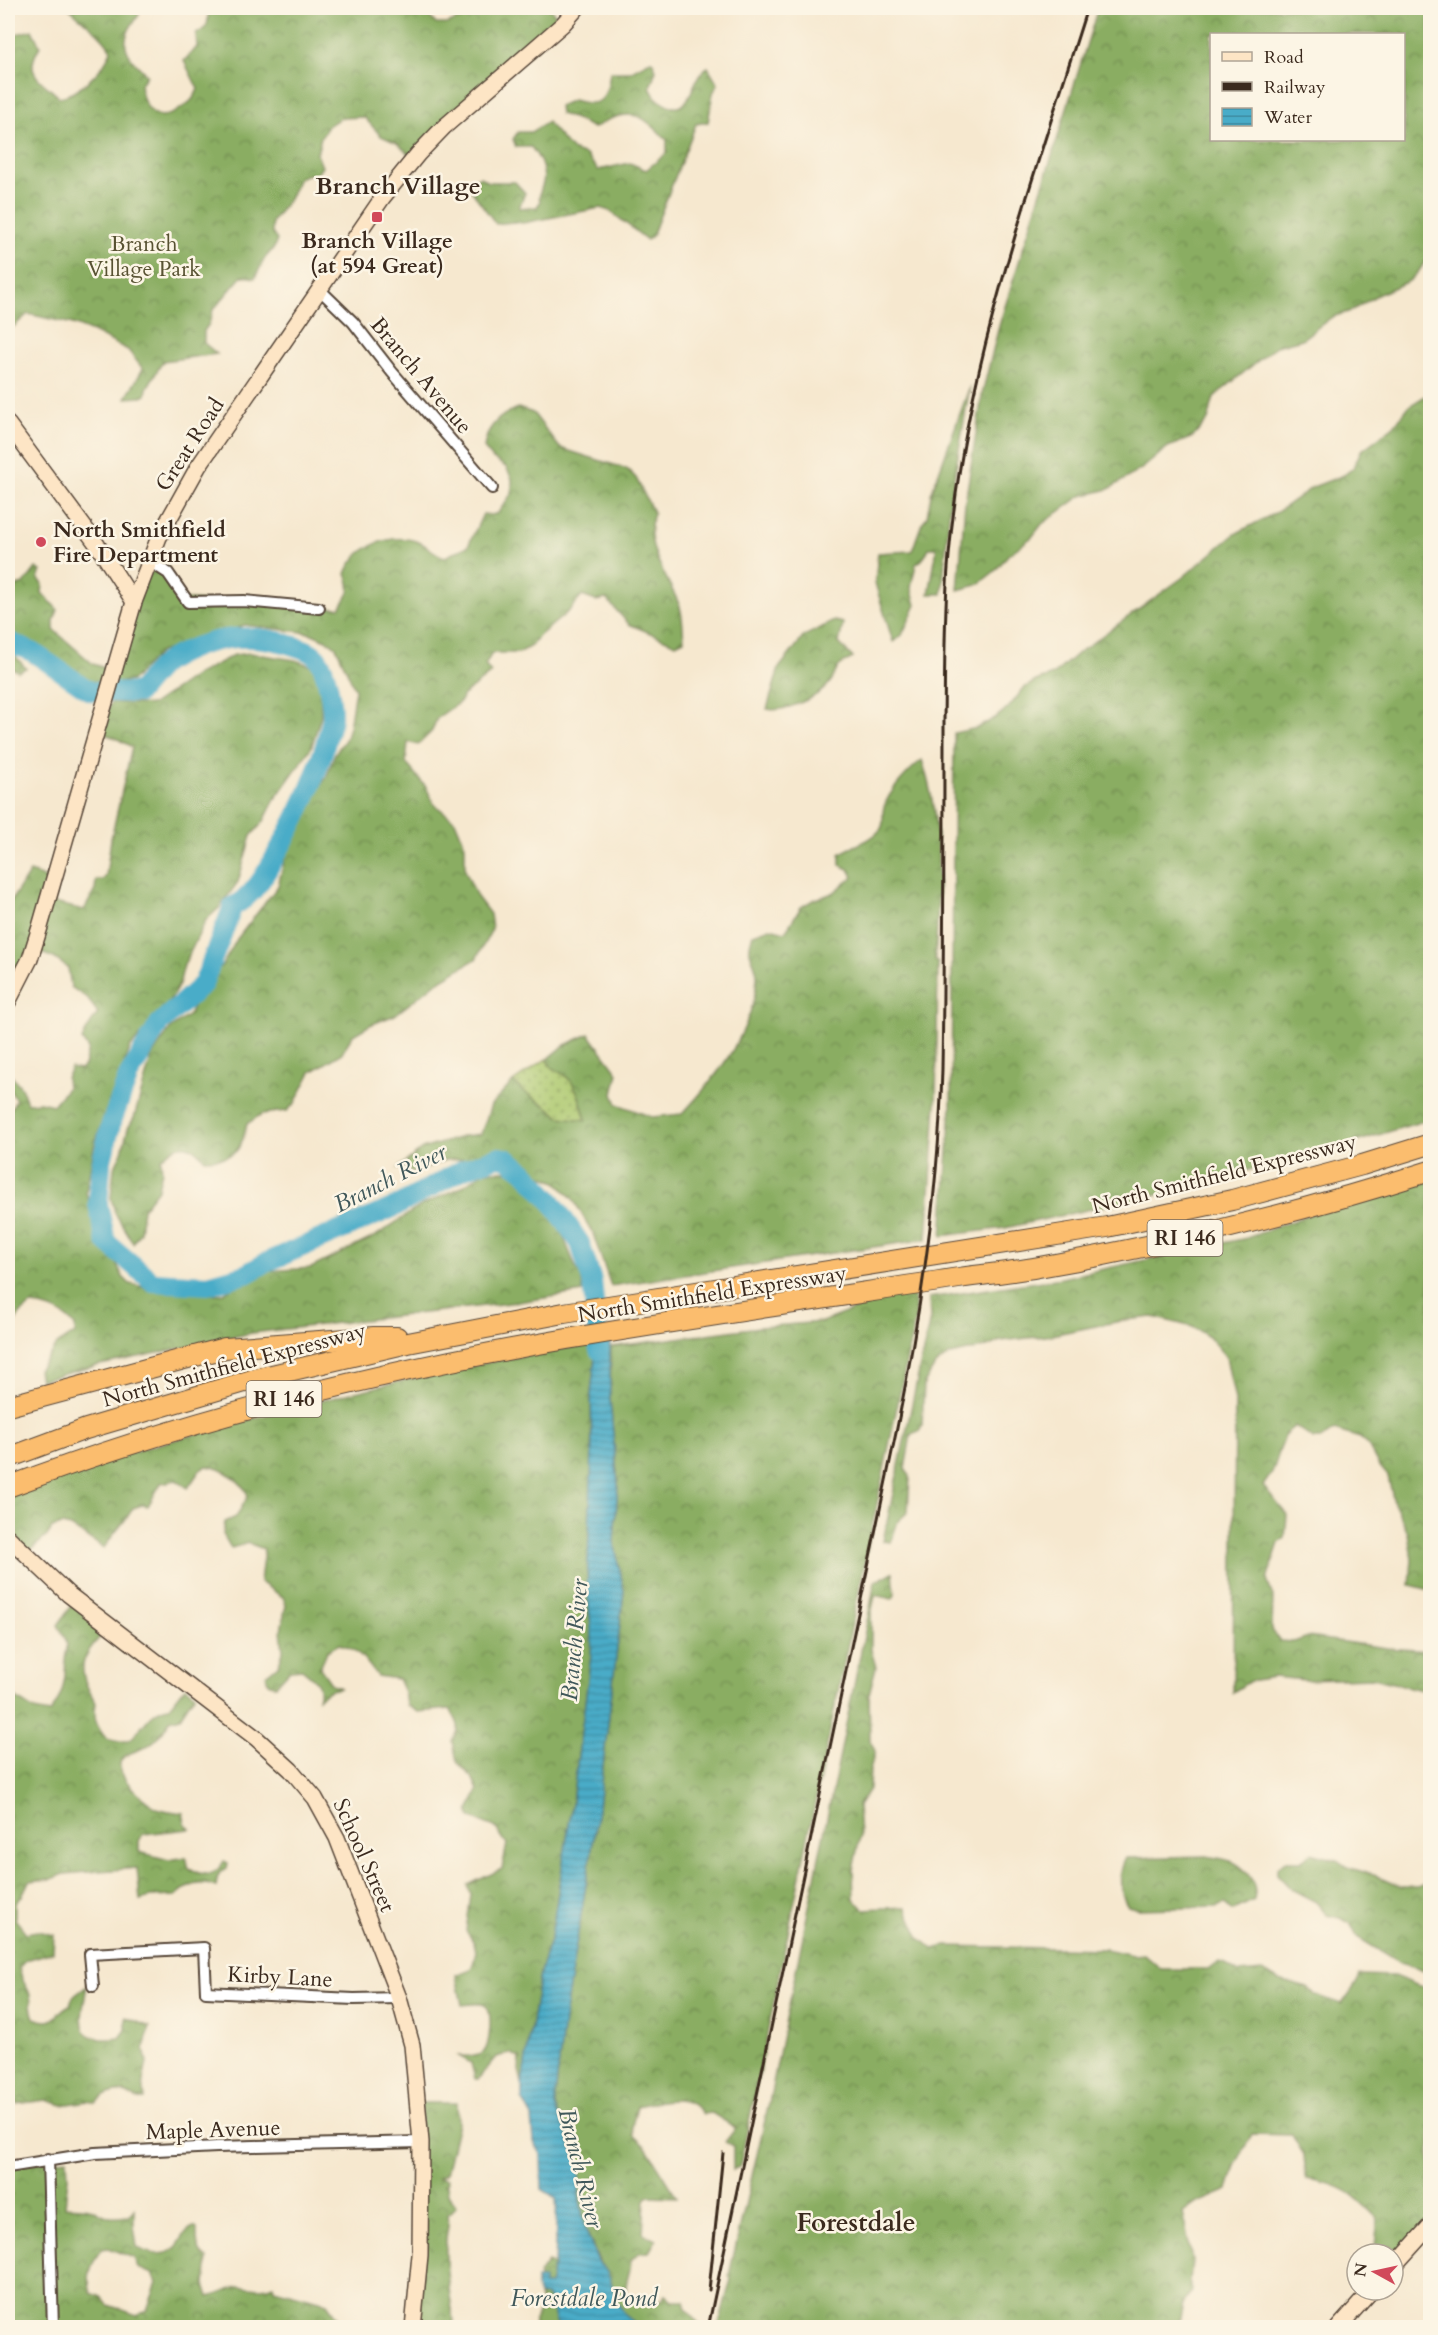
<svg xmlns="http://www.w3.org/2000/svg" width="1438" height="2335" font-family="Cardo,serif">
<style>
.grass{fill:url(#grass-dots);stroke:#747a47;stroke-width:1.5}
.forest{fill:url(#forest-crowns);stroke:#626c40;stroke-width:1.5;fill-rule:evenodd}
.water{fill:url(#water-rules);stroke:#426b73;stroke-width:1.5}
.lines{fill:none;stroke-linecap:round;stroke-linejoin:round}
.river{stroke:#49acc8;stroke-width:20}
.street-casing{stroke:#574639;stroke-width:14}
.secondary-casing{stroke:#574639;stroke-width:18}
.highway-casing{stroke:#574639;stroke-width:22}
.street{stroke:#fff;stroke-width:10}
.secondary{stroke:#fde5c5;stroke-width:15}
.highway{stroke:#fbbd6e;stroke-width:20}
.rail{stroke:#3b2a1e;stroke-width:3}
.poi-dot{fill:#d1495b;stroke:#fcf5e5;stroke-width:2}
.labels{text-anchor:middle;stroke-width:5;stroke-linejoin:round;paint-order:stroke}
.shield{fill:#fcf5e5;stroke:#75675a;stroke-width:1.5}
.shield-label{font-size:21px;font-weight:bold;fill:#3b2a1e}
.poi-label{font-size:22px;font-weight:bold;fill:#3b2a1e;stroke:#fcf5e5}
.park-label{font-size:22px;fill:#585232;stroke:#fcf5e5}
.street-label{font-size:22px;fill:#3b2a1e;stroke:#fcf5e5}
.neighbourhood-label{font-size:24px;font-weight:bold;fill:#3b2a1e;stroke:#fcf5e5}
.water-label{font-size:24px;font-style:italic;fill:#40585a;stroke:#fcf5e5}
.quarter-label{font-size:26px;font-weight:bold;fill:#3b2a1e;stroke:#fcf5e5}
</style>
<defs>
<pattern id="grass-dots" width="8" height="8" patternUnits="userSpaceOnUse" patternTransform="scale(1.5)"><rect width="8" height="8" fill="#adc970"/><path d="M2 2h.1M6 6h.1" fill="none" stroke="#8ea35b" stroke-width="1.8" stroke-linecap="round"/></pattern>
<pattern id="forest-crowns" width="20" height="18" patternUnits="userSpaceOnUse" patternTransform="scale(1.5)"><rect width="20" height="18" fill="#8aad62"/><path d="M2 6a3 3 0 1 1 6 0M12 15a3 3 0 1 1 6 0" fill="none" stroke="#728d50"/></pattern>
<pattern id="water-rules" width="6" height="5" patternUnits="userSpaceOnUse" patternTransform="scale(1.5)"><rect width="6" height="5" fill="#49acc8"/><path d="M0 2.5h6" fill="none" stroke="#3e8ca2"/></pattern>
</defs>
<rect width="100%" height="100%" fill="#fcf5e5"/>
<filter id="ink" filterUnits="userSpaceOnUse"><feTurbulence type="fractalNoise" baseFrequency=".0167" numOctaves="2"/><feDisplacementMap in="SourceGraphic" scale="12" xChannelSelector="R" yChannelSelector="G"/><feConvolveMatrix kernelMatrix="1 2 1 2 8 2 1 2 1" color-interpolation-filters="sRGB"/></filter>
<filter id="wash" filterUnits="userSpaceOnUse"><feTurbulence type="fractalNoise" baseFrequency=".008" numOctaves="4" result="noise"/><feDisplacementMap in="SourceGraphic" scale="24" xChannelSelector="R" yChannelSelector="G"/><feGaussianBlur stdDeviation="1.35" result="paint"/><feColorMatrix in="noise" values="0 0 0 0 0 0 0 0 0 0 0 0 0 0 0 0 0 1.4 0 .05"/><feComposite in="paint" operator="in"/></filter>
<g filter="url(#wash)">
<rect width="100%" height="100%" fill="#f6e8cf"/>
<path class="grass" d="M546,1059C553,1072 563,1069 571,1080C579,1090 582,1108 586,1120L559,1117C546,1102 526,1097 513,1082Z"/>
<g class="forest">
<path d="M69,8H138L139,15C116,42 125,54 147,75L140,85C143,108 156,126 180,109C189,103 194,100 198,89L184,61L197,47L196,34C210,27 208,22 208,8H422L436,24H447L487,8H550L562,24L415,160L397,143L381,136L364,117L340,118L328,126L321,137L317,154L322,167L316,175L308,174L299,178L289,199L272,222V233L277,240L274,248L265,258L255,278L242,276L213,310L209,324L204,331V343L217,354L163,361L147,388L146,395L142,397L126,398L143,369L128,350L93,332L73,324L28,314L11,329L8,325V36L32,30L40,46C23,74 39,78 59,97C78,95 105,69 111,50C104,35 82,21 69,8Z"/>
<path d="M1098,8H1430V254L1419,271L1409,281L1377,295L1351,311L1332,317L1302,339L1276,346L1214,397L1208,420L1193,437L1168,447L1143,468L1109,489L1081,496L1042,524L1032,537L1008,555L995,571L977,585L958,590L965,503L983,390L999,326ZM1212,34H1404V140H1212Z"/>
<path d="M652,60L656,70L650,87C654,96 656,99 665,104C693,119 688,79 708,67L718,84L713,93L708,122L696,124L652,236L647,240L610,211L600,208L523,223L513,222L496,224L465,182L480,177L489,182H515L525,193L519,208L537,207L540,202C538,193 541,191 543,183C546,170 539,157 531,147H516L513,139L518,132H531L547,122L567,145L574,151L586,155L598,170L630,163L646,170L667,153V140C648,121 638,108 610,119C604,121 599,126 593,128L576,119L560,114L559,106L573,100C602,109 607,99 610,72H630Z"/>
<path d="M970,386L950,502L942,594H929L937,548H929L922,560L916,564L911,587L916,605L902,635L893,642L875,583L878,553L912,551L922,523L927,517L931,494Z"/>
<path d="M1430,393V1119L1307,1157L1306,1155L1150,1196L1005,1228L942,1236L951,1106L954,733L977,728L995,718L1009,707L1024,688L1036,681L1053,675L1078,653L1182,578L1235,534L1277,512L1313,487L1344,475L1353,468L1361,451L1394,426L1409,406Z"/>
<path d="M518,408L533,413L560,448L627,469L636,478L654,514C641,545 670,579 680,607C683,617 683,630 684,640L676,644L629,624L606,599L596,601L582,596L569,611L539,636L531,646L519,653H492L485,665L491,673L462,696L461,701L437,718L432,731L418,745L408,742L406,763L426,787L434,804L455,821L465,845V870L477,897L490,914L492,929L476,959L437,982L395,1015L370,1025L353,1035L341,1054L311,1072L295,1103L287,1111L262,1114L247,1124C241,1152 235,1159 205,1159C189,1141 177,1142 161,1159L162,1171L158,1189L143,1208L140,1232L133,1243L115,1213L111,1198L114,1168L122,1152L128,1128L134,1118L152,1055L171,1028L189,1015L204,983L223,964L237,939L278,886L289,842L308,814L315,793L326,778L335,753L345,740L349,727L355,689L336,647L328,641L310,633L244,625L221,636L160,652L131,681L111,684L80,681L69,677L43,657L27,650L9,629L11,619L8,616V584L12,587L24,584L36,568L41,571L38,578L43,584L42,593L58,610L54,620V630L93,664L116,672L149,567L163,571L186,600L340,608C349,594 353,590 346,574C356,545 394,531 421,543C430,548 435,554 445,557L468,546L483,514L492,515L498,513L512,493V479L506,467L493,459L484,448C486,428 499,415 518,408Z"/>
<path d="M834,621L843,623L839,643L853,658C830,668 840,672 828,685C817,698 783,713 767,709L779,668L804,636Z"/>
<path d="M8,648L24,666L26,668L18,672L8,665Z"/>
<path d="M250,653L295,660L321,669V716L311,748L275,799L264,821L251,836L238,882L219,908L206,920L184,965L179,985L164,1010L130,1048L118,1084L105,1113L94,1147L86,1192L92,1210L123,1277L130,1284L159,1290L216,1294L224,1293L241,1281L267,1271L311,1268L374,1237L422,1205L460,1188L485,1171H519L527,1178L557,1220L576,1268L581,1274L583,1292L518,1302L252,1333L100,1365L40,1380L38,1370L57,1345L75,1333V1326C64,1313 48,1306 31,1305L20,1314L14,1324L8,1328V1277L12,1270L10,1234L8,1228V1190L10,1180L8,1176V1115L16,1100L8,1087V1072L21,1087L27,1103L40,1102L53,1105L67,1088L66,1078L71,1068L80,1070L84,1066L88,1049L82,1040C86,1029 92,1022 98,1013L87,998L71,987L68,968L54,958L37,951L8,1004V900L11,901L30,872L57,882L54,903L84,910L95,890L96,880H103L106,876L111,839L132,747L116,738L99,732L111,702L152,705L196,675L234,655Z"/>
<path d="M922,760C944,828 939,891 935,960L938,963L936,1104L927,1239L611,1286L593,1234L573,1199L556,1182L525,1169L505,1151L496,1150L466,1159L445,1160L416,1172L398,1168L422,1149L465,1136L481,1134L491,1105L513,1082C526,1097 546,1102 559,1117L586,1120C579,1096 577,1078 552,1068L547,1060L565,1045L589,1034L618,1073L613,1094L617,1104L652,1117L682,1114C717,1077 754,1031 757,978C758,969 752,960 750,952C749,948 751,940 753,934L770,928L785,932L801,907L813,900L833,893L853,877L849,869L840,865V854C853,845 870,842 880,830C886,823 881,815 884,807C889,791 909,770 922,760Z"/>
<path d="M1430,1175V1590L1410,1585L1412,1559L1408,1533L1394,1503L1388,1476L1378,1464L1367,1444L1360,1438L1334,1430L1321,1439H1313L1295,1426L1285,1434L1273,1471L1263,1486L1287,1515L1285,1538L1279,1543L1267,1580L1273,1597L1272,1630L1280,1641L1294,1642L1308,1637L1387,1648L1430,1651V1692L1373,1678L1305,1680L1273,1677L1250,1681L1233,1692L1235,1400L1226,1357L1209,1337L1193,1327L1153,1317L1126,1320L1046,1336L1000,1341L987,1347L950,1355L935,1365L924,1384L922,1425L919,1431L911,1434L905,1469L910,1476L908,1512L898,1521L891,1542L883,1541L930,1319L929,1298L1062,1278L1247,1238L1321,1210Z"/>
<path d="M914,1295L916,1315L740,2165L733,2170V2146L725,2142L736,2128L712,2113L703,2114C688,2092 658,2101 637,2106L632,2126L633,2135L646,2147L677,2197L648,2196L645,2200L643,2234L656,2240L649,2252L639,2253L631,2260C631,2274 623,2283 627,2298C640,2306 656,2310 665,2295L672,2301H684L686,2309L702,2327H635L617,2303L585,2228L579,2196L580,2168L555,2106V2096L565,2012L596,1824L624,1591L614,1541L618,1485L610,1400L611,1347L759,1327L822,1322L887,1297Z"/>
<path d="M592,1344L595,1357L591,1394L592,1474L587,1587L592,1636L591,1656L570,1818L551,1937L541,1968L522,2083L519,2070L520,2058L510,2053L497,2057L478,2079H475L471,2063L459,2056C467,2056 476,2058 483,2053C490,2047 493,2013 486,2006C481,2001 469,2005 462,2005L456,1975L471,1969C478,1953 478,1945 466,1931L471,1895L468,1885L502,1869L507,1844L495,1827L471,1818L469,1811L478,1790L472,1777L457,1762L453,1741C462,1726 458,1723 450,1709L418,1712L406,1705L404,1692L398,1679L377,1676C366,1661 358,1648 339,1644L327,1651L320,1668L332,1685L341,1688L330,1690L318,1698C323,1683 313,1678 302,1669L290,1670L275,1686L268,1683L266,1675L279,1664L283,1651L281,1630L286,1605L283,1597L260,1582L264,1549L248,1543L231,1548L223,1534L225,1522L236,1517L248,1496C243,1481 223,1468 207,1466L200,1470L188,1488L176,1480L161,1483L148,1506L142,1505L133,1508C125,1523 113,1533 104,1548L71,1527L62,1525L52,1528L47,1536L25,1555L8,1539V1489C79,1466 152,1446 225,1426C346,1393 468,1363 592,1344Z"/>
<path d="M893,1572L895,1595L892,1599L875,1595L871,1614V1650L876,1667L869,1694L870,1740L875,1751L870,1770L869,1789L858,1806L860,1836L853,1870L854,1899L863,1909L906,1907L920,1938L933,1949L946,1946L1106,1949L1133,1955L1144,1954L1161,1969H1209L1218,1962L1223,1963L1239,1973L1263,1971L1278,1980L1308,1988L1315,1995L1342,2004C1348,1994 1357,1986 1360,1975L1394,1976L1419,1986L1430,1987V2224L1393,2265V2254H1374L1378,2219C1353,2193 1343,2184 1306,2179L1304,2155L1292,2135L1252,2134L1235,2166L1228,2190L1197,2203L1183,2213L1192,2261L1190,2280L1192,2291L1183,2304L1178,2327L718,2328L731,2279L729,2275L769,2103L875,1582Z"/>
<path d="M75,1601L108,1628C82,1657 73,1665 96,1703C93,1719 96,1726 106,1738C112,1739 120,1742 125,1741C138,1740 147,1709 169,1707L185,1687L195,1694L180,1717L170,1720C162,1733 156,1743 141,1749C136,1751 128,1753 124,1757C107,1770 147,1805 160,1809C167,1811 176,1812 183,1813L185,1823L190,1829L143,1834L139,1841V1852L169,1860L186,1857L189,1869C205,1877 215,1877 224,1861L228,1863L227,1868C218,1871 217,1877 216,1887C200,1880 187,1885 176,1896L150,1897L140,1900L137,1868L64,1874L52,1879L29,1881L22,1896L15,1903V1919L26,1933L37,1931L54,1935L53,1952L26,1960L19,1968C21,1979 25,1983 29,1992C32,2001 30,2009 34,2018C60,2027 52,2013 70,2005L73,1997L87,1986C80,2022 74,2045 120,2038L126,2030V2017L150,2027L144,2048L147,2063L143,2080L145,2099C135,2100 135,2097 127,2093C117,2089 102,2095 96,2103L88,2101L62,2105L46,2100L8,2105V1693L34,1710L50,1713C62,1698 67,1678 65,1660C65,1656 67,1651 67,1646C67,1639 61,1631 58,1625Z"/>
<path d="M1312,1853L1337,1860L1347,1867L1377,1876L1401,1887H1418L1430,1882V1973L1400,1963L1357,1937L1350,1923L1340,1918L1327,1915L1316,1902L1291,1889L1277,1874V1868L1285,1861H1300Z"/>
<path d="M1206,1856C1215,1858 1228,1859 1235,1863C1248,1870 1258,1886 1254,1900L1232,1911L1225,1904L1216,1907L1139,1909L1128,1906C1119,1893 1118,1872 1126,1858Z"/>
<path d="M421,2103H457L458,2123L446,2174L438,2177L447,2179V2183L444,2185L447,2186L448,2194L456,2206L448,2214C450,2224 446,2232 446,2242C445,2268 450,2296 454,2322L449,2326L441,2327L438,2324L417,2321Z"/>
<path d="M67,2159L68,2177L65,2206C73,2207 88,2206 95,2210C109,2219 112,2218 129,2216L134,2209V2226L137,2247C147,2254 164,2257 174,2249C183,2242 182,2231 194,2227L197,2229C197,2242 196,2252 208,2259L205,2284L209,2297C219,2295 229,2289 238,2287C250,2285 262,2291 273,2285L274,2289L327,2303L337,2317L338,2327L8,2328V2165ZM108,2248L134,2258L138,2268L153,2274L157,2283L147,2310L137,2315L108,2305L101,2297L91,2293C86,2278 91,2261 102,2249Z"/>
<path d="M548,2262L554,2265L553,2309L561,2327L532,2328L538,2313L542,2310L538,2290L539,2274Z"/>
</g>
<path class="water" d="M610,1335V1400L618,1485L614,1541L624,1591L596,1824L565,2012L555,2096V2106L580,2168L579,2196L585,2228L599,2264C611,2271 612,2287 616,2299C620,2310 630,2319 637,2327H558L547,2296L539,2295L536,2288V2279H544L543,2285H550L552,2268H554C554,2244 558,2222 556,2198L542,2189L541,2154L534,2142L532,2117L522,2099V2083L541,1968L551,1937L570,1818L591,1656L592,1636L587,1587L592,1448L591,1394L595,1357L592,1344Z"/>
<g class="lines">
<path class="river" d="M8,641L34,653L90,691L138,693C147,683 157,667 169,660C208,637 248,631 291,645C301,648 312,651 318,659C327,670 332,702 332,716C332,722 329,729 328,734C319,771 303,806 285,839C272,861 257,896 233,906L203,984L159,1024L129,1075L111,1124L101,1164L98,1204L106,1242L153,1282L208,1285L246,1274L267,1262L397,1206L462,1170L497,1157L506,1158L524,1171L552,1202L580,1243L592,1281L599,1350"/>
</g>
</g>
<g filter="url(#ink)">
<g class="lines">
<g class="street-casing">
<g id="street">
<path d="M319,289L353,322L392,372L492,488"/>
<path d="M149,561L168,573L188,602L244,601L319,608"/>
<path d="M93,1986L90,1954L204,1948L206,1992L354,1999L399,1998"/>
<path d="M48,2159L53,2328"/>
<path d="M8,2167L95,2153L217,2147L421,2142"/>
</g>
</g>
<g class="secondary-casing">
<g id="secondary">
<path d="M8,424L96,543L134,602"/>
<path d="M8,1002L30,959L40,927L134,602L159,537L198,467L383,197L418,154L444,127L563,24L577,8"/>
<path d="M8,1537L68,1594L256,1738L291,1770L315,1798L337,1838L399,1998L412,2045L421,2142L420,2255L413,2328"/>
<path d="M1393,2267L1430,2226"/>
<path d="M1338,2328L1372,2290"/>
</g>
</g>
<g class="highway-casing">
<g id="highway">
<path d="M8,1406L225,1348L374,1337H397"/>
<path d="M8,1458L86,1429L255,1379L408,1343L564,1313L1107,1227L1232,1200L1362,1165L1430,1144"/>
<path d="M8,1487C189,1419 376,1372 567,1339C697,1317 828,1298 959,1278C986,1274 1012,1272 1039,1267C1171,1244 1302,1212 1430,1171"/>
</g>
</g>
<use href="#street" class="street"/>
<use href="#secondary" class="secondary"/>
<use href="#highway" class="highway"/>
<g class="rail">
<path d="M709,2290L723,2153"/>
<path d="M708,2328L897,1428C921,1310 939,1191 942,1069C944,953 944,837 944,721C945,666 944,610 949,555C965,367 1031,186 1087,8"/>
</g>
</g>
</g>
<g class="poi-dot">
<rect x="371" y="211" width="12" height="12" rx="3"/>
<circle cx="41" cy="542" r="6"/>
</g>
<g class="labels">
<g class="shield">
<rect x="1147.5" y="1220" width="75" height="36" rx="4.5"/>
<rect x="246.5" y="1381" width="75" height="36" rx="4.5"/>
</g>
<g class="shield-label">
<text x="1185" y="1245">RI 146</text>
<text x="284" y="1406">RI 146</text>
</g>
<g class="poi-label">
<text x="377" y="248">Branch Village<tspan x="377" dy="25">(at 594 Great)</tspan></text>
<text x="53" y="537" text-anchor="start">North Smithfield<tspan x="53" dy="25">Fire Department</tspan></text>
</g>
<g class="park-label">
<text x="144" y="251">Branch<tspan x="144" dy="25">Village Park</tspan></text>
</g>
<g class="street-label">
<text transform="translate(422 375) rotate(50)" y="8">Branch Avenue</text>
<text transform="translate(189 444) rotate(-57)" y="8">Great Road</text>
<text transform="translate(1224 1173) rotate(-14)" y="8">North Smithfield Expressway</text>
<text transform="translate(712 1293) rotate(-9)" y="8">North Smithfield Expressway</text>
<text transform="translate(234 1364) rotate(-15)" y="8">North Smithfield Expressway</text>
<text transform="translate(365 1855) rotate(66)" y="8">School Street</text>
<text transform="translate(280 1976) rotate(3)" y="8">Kirby Lane</text>
<text transform="translate(213 2129) rotate(-2)" y="8">Maple Avenue</text>
</g>
<g class="neighbourhood-label">
<text x="398" y="194">Branch Village</text>
</g>
<g class="water-label">
<text transform="translate(390 1178) rotate(-27)" y="8">Branch River</text>
<text transform="translate(574 1640) rotate(-85)" y="8">Branch River</text>
<text transform="translate(581 2168) rotate(76)" y="8">Branch River</text>
<text x="584" y="2306">Forestdale Pond</text>
</g>
<g class="quarter-label">
<text x="856" y="2231">Forestdale</text>
</g>
</g>
<rect width="1438" height="2335" fill="none" stroke="#fcf5e5" stroke-width="30"/>
<rect x="1210" y="33" width="195" height="108" fill="#fcf5e5" stroke="#afa495" stroke-width="1.5"/>
<rect x="1222" y="52" width="30" height="9" fill="#fde5c5" stroke="#afa495" stroke-width="1.5"/>
<text x="1264" y="63" font-size="18" fill="#3b2a1e">Road</text>
<rect x="1222" y="82" width="30" height="9" fill="#3b2a1e" stroke="#afa495" stroke-width="1.5"/>
<text x="1264" y="93" font-size="18" fill="#3b2a1e">Railway</text>
<rect x="1222" y="108" width="30" height="18" fill="url(#water-rules)" stroke="#afa495" stroke-width="1.5"/>
<text x="1264" y="123" font-size="18" fill="#3b2a1e">Water</text>
<g transform="translate(1375 2272) rotate(278)"><circle r="28" fill="#fcf5e5" stroke="#afa495" stroke-width="1.5"/>
<path d="M0-4.5L10 22L0 15L-10 22Z" fill="#d1495b"/>
<text y="-9" font-size="16" font-weight="bold" text-anchor="middle" fill="#3b2a1e">N</text>
</g>
</svg>
